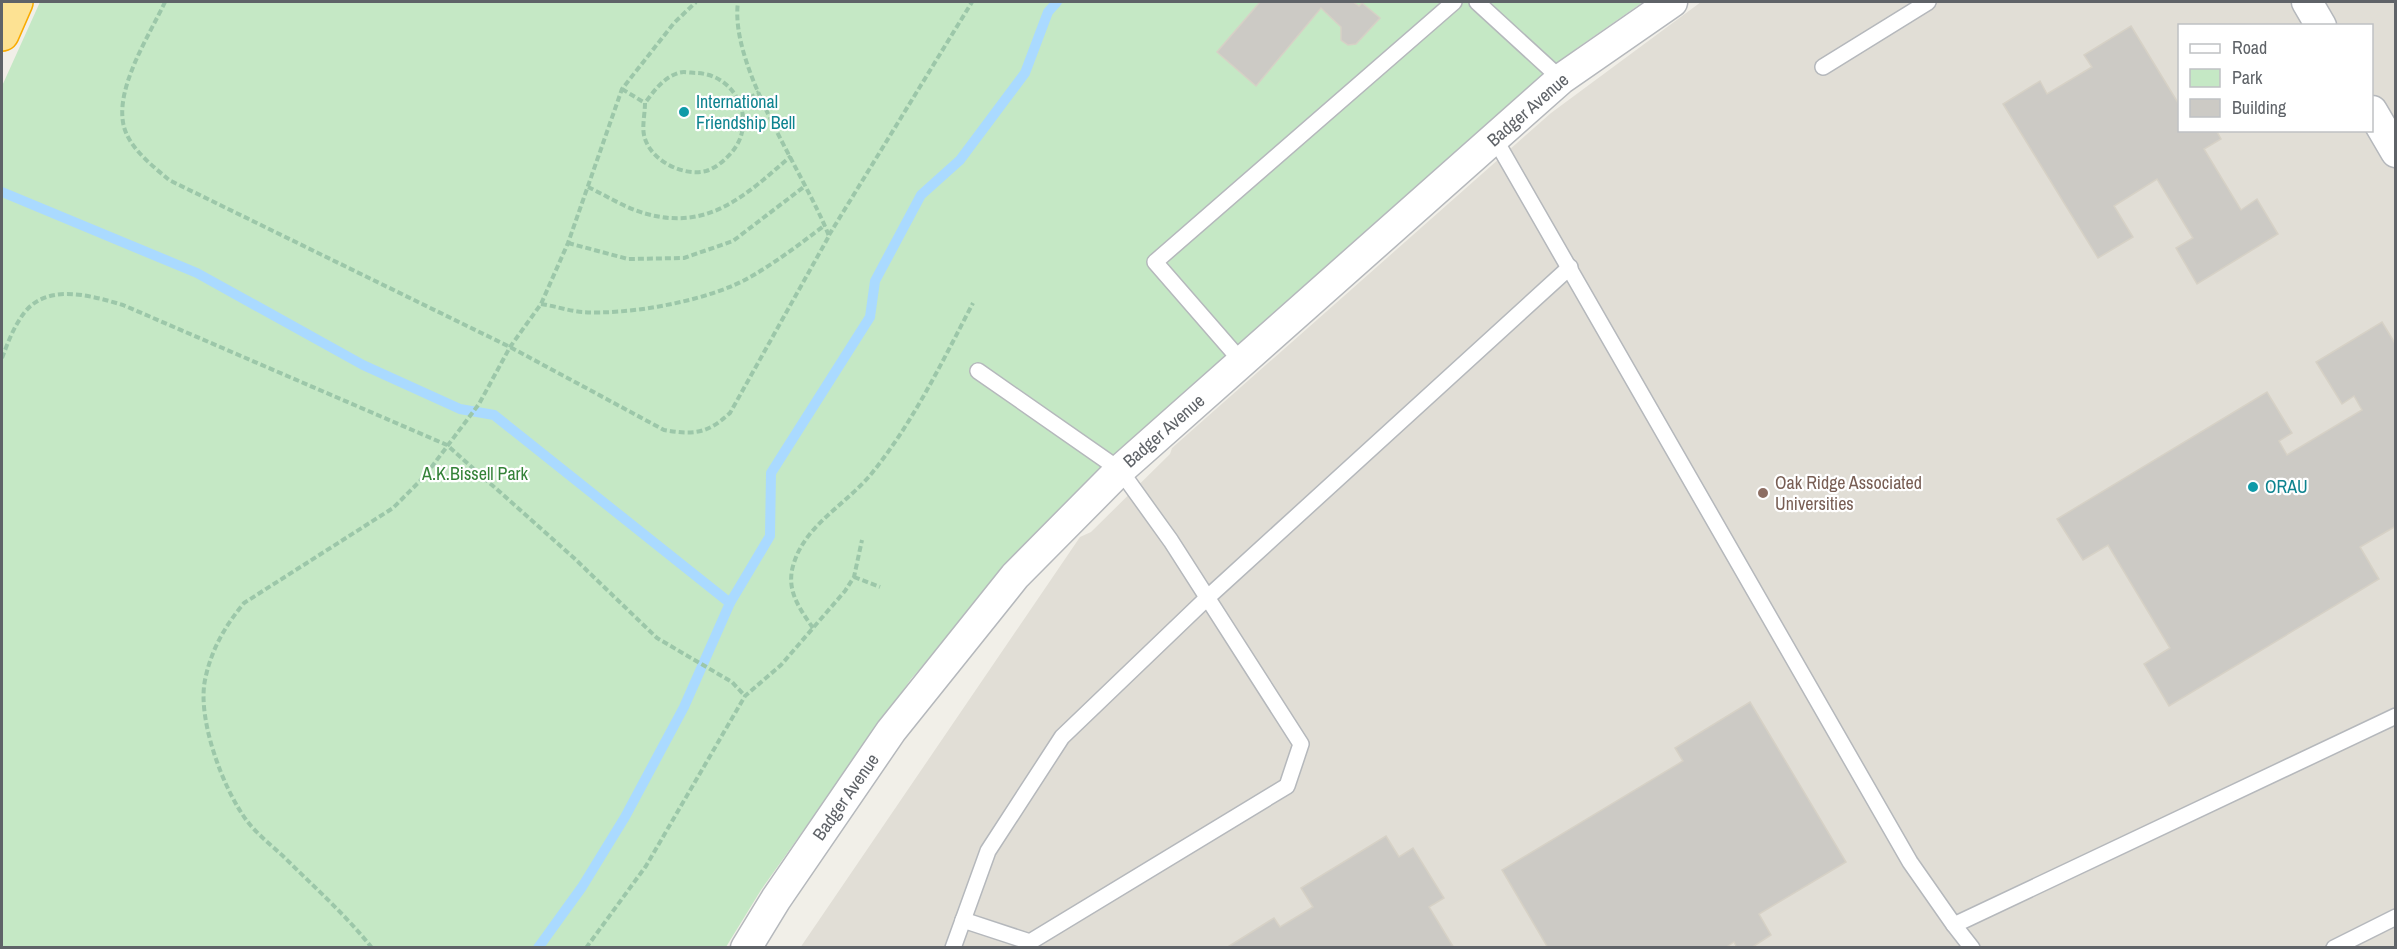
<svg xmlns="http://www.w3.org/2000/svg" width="2397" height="949" font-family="'Archivo Narrow',sans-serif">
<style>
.education{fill:#e1ded6;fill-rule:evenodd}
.green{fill:#c5e8c5}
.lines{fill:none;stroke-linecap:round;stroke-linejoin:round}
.stream{stroke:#aadaff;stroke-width:10}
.building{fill:#cccac5;stroke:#d6d1c6;stroke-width:1.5}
.lane-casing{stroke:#b5b8bc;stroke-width:18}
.street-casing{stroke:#b5b8bc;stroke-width:33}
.highway-casing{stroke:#f9ab00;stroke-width:36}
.path{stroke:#9cc7a9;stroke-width:4;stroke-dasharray:6 3;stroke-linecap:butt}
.lane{stroke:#fff;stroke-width:15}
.street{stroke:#fff;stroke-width:30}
.highway{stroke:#fde293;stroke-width:33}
.culture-dot{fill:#0f9aa8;stroke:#fff;stroke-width:2}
.education-dot{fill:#8d6e63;stroke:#fff;stroke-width:2}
.labels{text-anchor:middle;stroke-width:4.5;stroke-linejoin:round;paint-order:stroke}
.culture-label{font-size:18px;fill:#0d838f;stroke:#fff;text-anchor:start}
.street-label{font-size:18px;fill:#5f6368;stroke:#fff}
.park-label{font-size:18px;fill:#348238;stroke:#fff}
.education-label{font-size:18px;fill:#785e54;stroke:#fff;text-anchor:start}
</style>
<rect width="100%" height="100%" fill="#f1efe8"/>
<path class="education" d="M1701,2H2395V947L800,948L1080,537L1091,532L1170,454L1172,448L1551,113ZM2180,26H2372V130H2180Z"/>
<path class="green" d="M40,2H1643L1577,48L1374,225L1044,526L911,679L761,890L726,947L2,948V86Z"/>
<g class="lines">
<g class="stream">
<path d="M2,192L197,273L363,365L460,409L494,415L730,603"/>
<path d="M538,948L582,887L625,817L684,707L730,603L770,536L771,473L870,317L875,281L921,195L960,160L1025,73L1048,12L1057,2"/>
</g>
</g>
<g class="building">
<path d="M1260,2H1353L1359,6L1362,3L1380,18L1356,44L1348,45L1341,40V27L1321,8L1256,86L1217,52Z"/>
<path d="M2131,26L2180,106V130H2216L2221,139L2204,149L2241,210L2257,199L2278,234L2197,284L2176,248L2193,238L2157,179L2114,206L2133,237L2098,258L2003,104L2040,81L2047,94L2092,67L2084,55Z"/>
<path d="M2382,322L2396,345V526L2360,547L2379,579L2169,706L2144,664L2170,648L2108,545L2083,560L2057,519L2267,392L2292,433L2279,441L2287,455L2362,410L2354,396L2342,404L2316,362Z"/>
<path d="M1750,702L1846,862L1759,914L1771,935L1751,948H1737L1734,942L1725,948H1548L1502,870L1683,761L1675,748Z"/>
<path d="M1386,836L1399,857L1413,848L1444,898L1429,907L1454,948H1226L1274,918L1280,927L1313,907L1301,888Z"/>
</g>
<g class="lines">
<g class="lane-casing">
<g id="lane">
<path d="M1477,2L1561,79"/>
<path d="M1823,67L1928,2"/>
<path d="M1495,139L1910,862L1954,925L2396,716"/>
<path d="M1242,362L1155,262L1454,2"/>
<path d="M963,920L1030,942L1287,786L1301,744L1171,541L1120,470L978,371"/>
<path d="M1954,925L1972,948"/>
<path d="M953,948L988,851L1062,737L1207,598L1570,267"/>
<path d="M2334,948L2396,917"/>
</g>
</g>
<g class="street-casing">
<g id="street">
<path d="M2307,2L2321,26"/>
<path d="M2372,111L2396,152"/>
<path d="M746,948L776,899L891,731L1015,576L1120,470L1561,79L1672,2"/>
</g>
</g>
<g class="highway-casing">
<path id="highway" d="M2,34L16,2"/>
</g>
<g class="path">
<path d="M165,2C149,36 114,89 124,127C130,149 153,166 169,180L510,347L664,430C694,435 707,434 730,413L829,236C804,172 729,67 738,2"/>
<path d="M622,89L645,103C645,113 642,126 644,135C649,160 683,177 706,171C716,168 725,160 732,152C758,121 736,74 696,73C691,73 683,71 678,73C663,78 654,91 645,103"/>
<path d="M742,103L759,92"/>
<path d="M588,187C607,196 627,209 647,214C710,231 747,194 791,156"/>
<path d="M829,235L972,2"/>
<path d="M568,243L628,259L684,258L733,241L805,186"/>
<path d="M541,304C555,306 569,311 582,312C626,315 692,303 732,286C761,274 800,244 825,225"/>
<path d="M2,358C7,345 12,331 20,319C42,281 89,295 123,305L447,445L574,558L657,638L732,682L745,696"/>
<path d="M854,577L880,587"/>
<path d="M813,628C800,609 786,591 793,566C804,525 847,504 872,473C914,421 942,362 973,303"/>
<path d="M372,948C345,914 313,886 283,856C271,845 257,834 247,821C223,789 197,719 205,680C211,650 225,626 244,603L393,508L424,477L479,404L510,347L541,304L568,243L622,89L674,23L696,2"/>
<path d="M586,948L646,866L745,696L781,665L845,591L854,577L862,540"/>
</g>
<use href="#lane" class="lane"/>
<use href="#street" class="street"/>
<use href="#highway" class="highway"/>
</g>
<g class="culture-dot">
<circle cx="684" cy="112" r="6"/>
<circle cx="2253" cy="487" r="6"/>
</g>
<circle class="education-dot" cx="1763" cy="493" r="6"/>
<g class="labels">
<g class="culture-label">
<text x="696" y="108">International<tspan x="696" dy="21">Friendship Bell</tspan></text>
<text x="2265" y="493">ORAU</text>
</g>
<g class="street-label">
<text transform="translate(1528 110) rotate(-41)" y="6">Badger Avenue</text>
<text transform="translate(1164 431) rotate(-41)" y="6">Badger Avenue</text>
<text transform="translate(846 797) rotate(-55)" y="6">Badger Avenue</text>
</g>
<g class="park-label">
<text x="475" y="480">A.K.Bissell Park</text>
</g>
<g class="education-label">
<text x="1775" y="489">Oak Ridge Associated<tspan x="1775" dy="21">Universities</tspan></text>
</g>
</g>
<rect width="2397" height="949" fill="none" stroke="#5f6368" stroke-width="6"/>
<rect x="2178" y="24" width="195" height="108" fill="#ffffff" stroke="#bfc1c3" stroke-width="1.5"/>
<rect x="2190" y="44" width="30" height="9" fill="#ffffff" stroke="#bfc1c3" stroke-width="1.5"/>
<text x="2232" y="54" font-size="18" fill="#5f6368">Road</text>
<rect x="2190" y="69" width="30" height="18" fill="#c5e8c5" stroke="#bfc1c3" stroke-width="1.5"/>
<text x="2232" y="84" font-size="18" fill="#5f6368">Park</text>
<rect x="2190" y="99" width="30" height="18" fill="#cccac5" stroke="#bfc1c3" stroke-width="1.5"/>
<text x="2232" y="114" font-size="18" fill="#5f6368">Building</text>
</svg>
